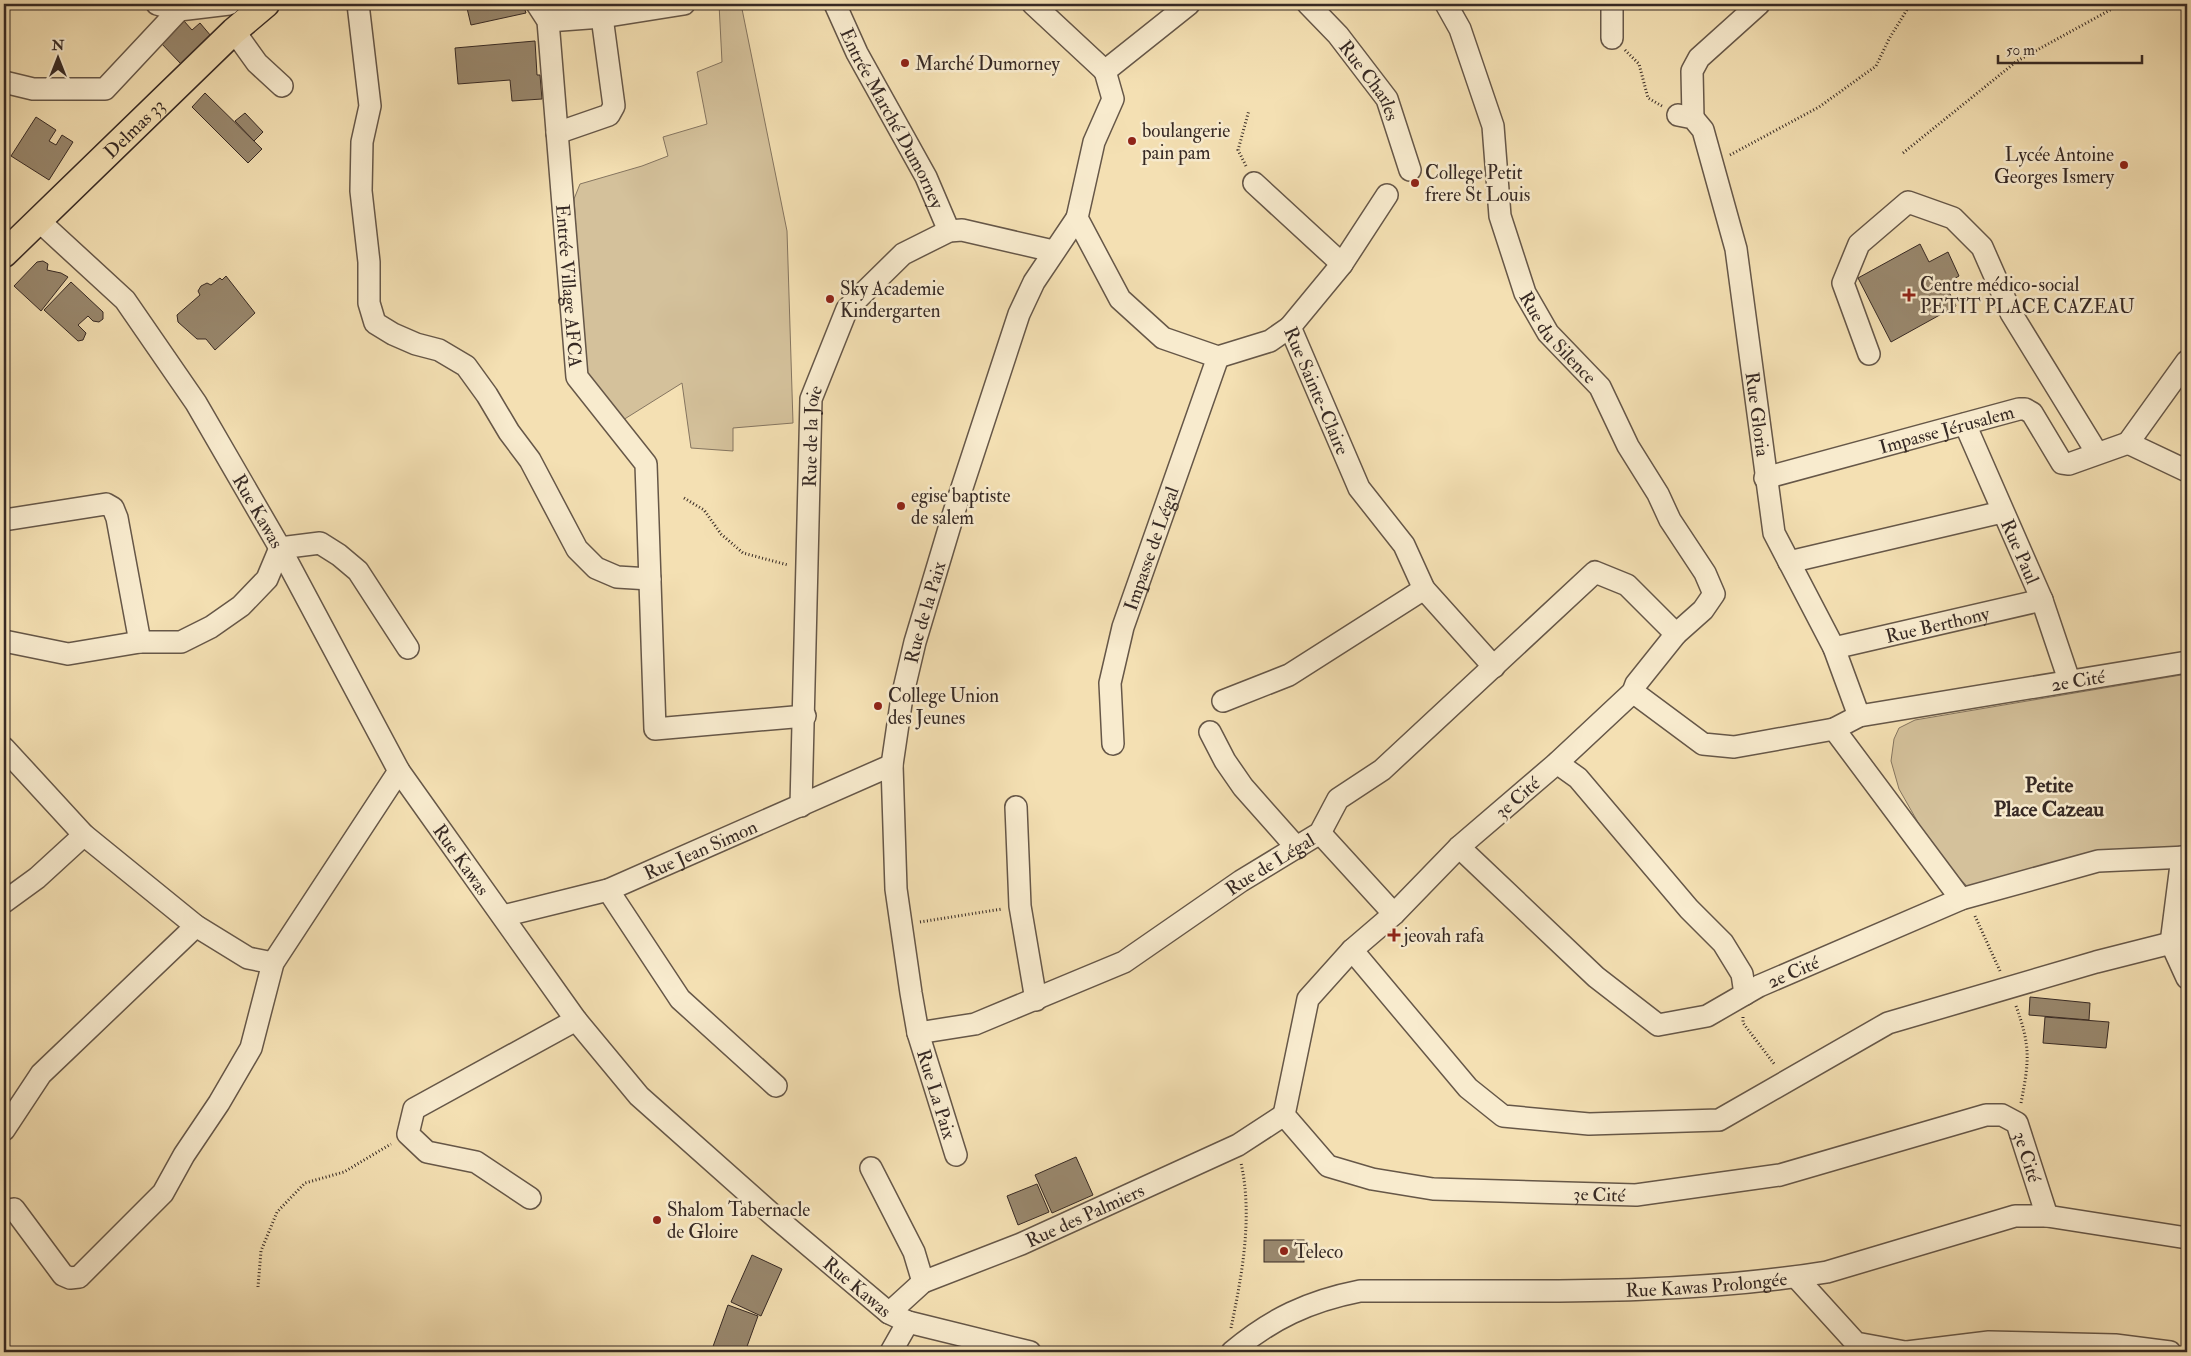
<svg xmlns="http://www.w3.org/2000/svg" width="2191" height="1356" font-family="'IM FELL Double Pica',serif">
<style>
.green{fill:#d4c19b;stroke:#857560}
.building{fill:#99886e;stroke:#362924}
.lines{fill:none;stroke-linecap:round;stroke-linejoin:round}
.minor-casing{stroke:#665748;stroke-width:24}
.major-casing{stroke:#362924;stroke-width:29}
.path{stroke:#362924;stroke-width:3;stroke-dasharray:1 2.5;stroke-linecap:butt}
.minor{stroke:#f8ebce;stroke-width:21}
.major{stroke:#f4e0b3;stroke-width:26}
.poi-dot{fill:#8f2418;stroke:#f8ebce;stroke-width:2}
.labels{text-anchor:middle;stroke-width:5;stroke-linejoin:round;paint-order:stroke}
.poi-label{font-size:19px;fill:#362924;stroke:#f8ebce;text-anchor:start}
.street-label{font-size:19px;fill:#362924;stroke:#f8ebce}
.quarter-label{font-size:21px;font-weight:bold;fill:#362924;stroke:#f8ebce}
</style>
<rect width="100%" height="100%" fill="#f4e0b3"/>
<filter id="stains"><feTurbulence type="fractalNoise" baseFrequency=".004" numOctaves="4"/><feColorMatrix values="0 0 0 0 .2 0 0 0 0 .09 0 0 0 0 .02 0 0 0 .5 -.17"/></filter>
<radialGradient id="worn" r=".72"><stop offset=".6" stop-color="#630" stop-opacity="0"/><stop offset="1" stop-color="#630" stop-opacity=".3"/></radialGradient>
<g class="green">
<path d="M719,4H741L787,231L793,423L733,428V451L691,448L682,383L623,420L585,372L574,199L580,184L642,166L668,156L663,137L707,124L697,72L722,62Z"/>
<path d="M2187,674V847L1969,888L1936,854L1899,789L1891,761L1894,739L1899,728L1915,720Z"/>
</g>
<g class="building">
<path d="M466,4H523L526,13L471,25Z"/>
<path d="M184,21L192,30L200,23L211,36L181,64L160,42Z"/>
<path d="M535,41L537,75H540L542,99L512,101L510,80L458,84L455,48Z"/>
<path d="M205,93L262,149L248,163L192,107Z"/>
<path d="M245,113L263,132L254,141L235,121Z"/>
<path d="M36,117L56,130L49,141L56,145L62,135L73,142L49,180L11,156Z"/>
<path d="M1920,244L1929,262L1948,252L1959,276L1945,284L1956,306L1891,342L1858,278Z"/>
<path d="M43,261L48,264L47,270L61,273L68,277L41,311L14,286L37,262Z"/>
<path d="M226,276L255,313L215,350L206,339H197L178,322L177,315L200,295L198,291L201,286L207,283L211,285L220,278L222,280Z"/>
<path d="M71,282L103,312V319L99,322L93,321L88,316L78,325L86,333L83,340L78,341L44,310Z"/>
<path d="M2030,997L2090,1003L2089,1020L2029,1015Z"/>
<path d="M2045,1017L2109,1022L2106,1048L2043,1043Z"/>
<path d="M1076,1157L1093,1195L1052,1213L1035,1175Z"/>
<path d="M1037,1184L1049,1212L1018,1225L1007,1196Z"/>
<rect x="1264" y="1240" width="40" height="22"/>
<path d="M752,1255L782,1269L761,1316L731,1302Z"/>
<path d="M728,1305L758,1316L745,1352H711Z"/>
</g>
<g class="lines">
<g class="minor-casing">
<g id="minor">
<path d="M157,4L179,10L229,4"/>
<path d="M358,4L370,106L362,142L361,191L369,262V303L375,323L393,334L416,344L439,350L466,366L487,395L509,432L530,460L577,549L596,568L617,577L650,579"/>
<path id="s1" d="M537,4L548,21L577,377L646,464L655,729L805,716"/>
<path id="s2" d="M835,4L857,53L926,177L949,231"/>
<path d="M1033,4L1105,71"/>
<path id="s3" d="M1308,4L1338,35L1387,99L1410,170"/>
<path id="s4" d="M1446,4L1460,29L1493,126L1500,216L1525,293L1548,333L1600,387L1628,446L1658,494L1670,520L1705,573L1714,594L1703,610L1676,634L1636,684L1633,692L1557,763L1459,847L1394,914L1352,950L1308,999L1284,1115L1328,1166L1372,1179L1433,1189L1636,1195L1780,1175L1986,1115H2002L2017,1123L2047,1216"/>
<path d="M1612,4V38"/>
<path d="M548,21L602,17L684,4"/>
<path d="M234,31L257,63L282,86"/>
<path id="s5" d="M1105,71L1113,99L1094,142L1077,218L1120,299L1163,338L1218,357L1270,341L1290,327L1359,488L1404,545L1424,589L1494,667"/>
<path d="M1105,71L1189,4"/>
<path d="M4,82L33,89H105L179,10"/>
<path id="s6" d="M1678,115L1693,118L1703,130L1736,249L1774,533L1834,648L1859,716"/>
<path d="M1693,118L1692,71L1699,58L1759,4"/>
<path d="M557,133L609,115L614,106L602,17"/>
<path d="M1254,183L1342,264"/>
<path id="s7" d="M38,220L125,300L196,403L280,548L399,771L576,1020L639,1096L774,1216L889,1313L908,1322L1030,1352"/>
<path d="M1290,327L1342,264L1387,195"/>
<path d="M1869,354L1843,283L1859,244L1908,202L1953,218L1982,247L2011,313L2097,453"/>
<path d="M2187,361L2128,443L2187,471"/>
<path id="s8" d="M1965,424L2042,600L2069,680"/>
<path id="s9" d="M1765,478L2019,409H2025L2032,413L2062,463L2069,464L2128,443"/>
<path d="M4,520L106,504L113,508L117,518L140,642"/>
<path d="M1789,562L2002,512"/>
<path d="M4,641L68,654L140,642H181L211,627L241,606L267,579L280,548L320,543L339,555L358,571L408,648"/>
<path id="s10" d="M1834,648L2042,600"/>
<path id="s11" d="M1633,692L1703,744L1734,747L1834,729L1859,716L2187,662"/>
<path d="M1223,701L1289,675L1424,589"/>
<path d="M1834,729L1961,899"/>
<path d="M1210,732L1225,761L1243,787L1297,848"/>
<path id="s12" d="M1113,744L1110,683L1123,627L1218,357"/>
<path d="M4,748L84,835L196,926L248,958L273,963"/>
<path d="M1557,763L1578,778L1689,909L1723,943L1742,974L1745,994"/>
<path id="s13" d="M801,806L811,399L847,309L903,254L949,231L962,230L1053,251"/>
<path d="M1016,807L1020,906L1036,1000"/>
<path d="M1320,833L1394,914"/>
<path id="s14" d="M1459,847L1596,977L1658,1025L1707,1016L1759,986L1961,899L2098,861L2187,857"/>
<path d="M608,890L680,999L776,1086"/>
<path d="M4,902L37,878L84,835"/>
<path id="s15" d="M503,916L608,890L892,765"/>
<path d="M2171,943L2182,857"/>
<path d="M2171,943L2187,978"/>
<path d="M1352,950L1468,1088L1503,1116L1589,1124L1719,1120L1888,1023L2096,962L2171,943"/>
<path id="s16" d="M918,1033L975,1024L1124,962L1241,881L1320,833L1338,799L1382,770L1595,572L1627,585L1676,634"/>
<path d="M4,1130L41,1074L196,926"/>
<path id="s17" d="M956,1155L918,1033L911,993L896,889L892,765L902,697L915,642L954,512L1019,314L1034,282L1077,218"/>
<path d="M871,1168L914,1252L923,1282"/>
<path d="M530,1198L476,1162L427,1152L408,1134L414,1109L576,1020"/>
<path d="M14,1209L63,1275L70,1278L79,1277L163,1193L184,1155L219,1103L251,1048L273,963L399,771"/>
<path d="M1796,1277L1856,1343L1905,1352"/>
<path id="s18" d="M889,1313L923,1282L1021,1244L1238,1145L1284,1115"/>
<path d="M891,1352L908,1322"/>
<path id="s19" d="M1232,1352C1271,1319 1309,1301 1360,1291C1515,1290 1674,1297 1827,1272L2015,1216H2047L2187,1238"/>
<path d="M1907,1352L1989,1342L2115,1345L2170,1352"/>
</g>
</g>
<g class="major-casing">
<g id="major">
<path id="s20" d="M4,254L234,31L266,4"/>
</g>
</g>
<g class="path">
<path d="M1625,50L1639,64L1648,98L1662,106"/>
<path d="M1903,153L2017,61L2121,4"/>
<path d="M1730,155L1819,107L1876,66L1889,39L1908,8L1912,4"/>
<path d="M1246,166L1238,150L1249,110"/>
<path d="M684,498L704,510L721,534L743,553L788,565"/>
<path d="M1975,916L2000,971"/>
<path d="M920,922L1002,909"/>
<path d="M2016,1006C2031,1047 2029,1061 2021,1103"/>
<path d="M1743,1017V1023L1775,1065"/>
<path d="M258,1287L261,1251L277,1212L305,1183L344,1172L391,1144"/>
<path d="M1231,1328C1242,1275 1253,1217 1241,1163"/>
</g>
<use href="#minor" class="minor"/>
<use href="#major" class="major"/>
</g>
<g class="poi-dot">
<circle cx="905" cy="63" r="5"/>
<circle cx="1132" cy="141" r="5"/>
<circle cx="2124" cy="165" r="5"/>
<circle cx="1415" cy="183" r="5"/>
<path d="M1906.5 287.5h5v5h5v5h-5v5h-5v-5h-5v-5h5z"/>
<circle cx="830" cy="299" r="5"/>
<circle cx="901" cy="506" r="5"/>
<circle cx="878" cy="706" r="5"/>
<path d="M1391.5 927.5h5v5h5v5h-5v5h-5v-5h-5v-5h5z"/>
<circle cx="657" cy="1220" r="5"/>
<circle cx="1284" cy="1251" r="5"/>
</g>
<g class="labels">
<g class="poi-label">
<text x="915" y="70">Marché Dumorney</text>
<text x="1142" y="137">boulangerie<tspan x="1142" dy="22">pain pam</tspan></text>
<text x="2114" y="161" text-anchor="end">Lycée Antoine<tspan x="2114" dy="22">Georges Ismery</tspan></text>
<text x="1425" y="179">College Petit<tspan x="1425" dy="22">frere St Louis</tspan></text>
<text x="1920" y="291">Centre médico-social<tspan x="1920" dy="22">PETIT PLACE CAZEAU</tspan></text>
<text x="840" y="295">Sky Academie<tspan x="840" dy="22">Kindergarten</tspan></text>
<text x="911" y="502">egise baptiste<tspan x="911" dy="22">de salem</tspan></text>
<text x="888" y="702">College Union<tspan x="888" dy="22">des Jeunes</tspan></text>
<text x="1404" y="942">jeovah rafa</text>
<text x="667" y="1216">Shalom Tabernacle<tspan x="667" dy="22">de Gloire</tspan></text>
<text x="1294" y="1258">Teleco</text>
</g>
<g class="street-label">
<text dy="7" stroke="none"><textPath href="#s3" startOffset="99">Rue Charles</textPath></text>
<text dy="7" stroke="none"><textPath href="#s2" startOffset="128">Entrée Marché Dumorney</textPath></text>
<text dy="7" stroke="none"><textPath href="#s20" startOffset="181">Delmas 33</textPath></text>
<text dy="7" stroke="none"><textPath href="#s1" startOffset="286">Entrée Village AFCA</textPath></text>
<text dy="7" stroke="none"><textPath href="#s4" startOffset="358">Rue du Silence</textPath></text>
<text dy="7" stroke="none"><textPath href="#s5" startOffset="510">Rue Sainte-Claire</textPath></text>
<text dy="7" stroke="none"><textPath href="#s6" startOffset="321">Rue Gloria</textPath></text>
<text dy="7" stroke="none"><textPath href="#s9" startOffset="188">Impasse Jérusalem</textPath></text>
<text dy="7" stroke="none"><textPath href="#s13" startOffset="370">Rue de la Joie</textPath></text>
<text dy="7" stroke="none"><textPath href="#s7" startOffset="368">Rue Kawas</textPath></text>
<text dy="7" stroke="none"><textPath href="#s12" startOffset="202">Impasse de Légal</textPath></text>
<text dy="7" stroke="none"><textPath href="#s8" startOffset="139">Rue Paul</textPath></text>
<text dy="7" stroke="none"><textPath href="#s17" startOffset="554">Rue de la Paix</textPath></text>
<text dy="7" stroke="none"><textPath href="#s10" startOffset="106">Rue Berthony</textPath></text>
<text dy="7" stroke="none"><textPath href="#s11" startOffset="470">2e Cité</textPath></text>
<text transform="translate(1517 797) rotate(-41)" y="7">3e Cité</text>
<text dy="7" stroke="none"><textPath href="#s15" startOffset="209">Rue Jean Simon</textPath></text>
<text dy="7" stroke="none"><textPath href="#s7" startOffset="772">Rue Kawas</textPath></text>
<text dy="7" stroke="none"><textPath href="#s16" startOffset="395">Rue de Légal</textPath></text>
<text dy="7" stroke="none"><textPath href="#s14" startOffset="414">2e Cité</textPath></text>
<text transform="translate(937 1094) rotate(73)" y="7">Rue La Paix</text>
<text dy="7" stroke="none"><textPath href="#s4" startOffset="2161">3e Cité</textPath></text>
<text dy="7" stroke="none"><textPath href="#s4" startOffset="1696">3e Cité</textPath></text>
<text dy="7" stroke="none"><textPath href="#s18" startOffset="221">Rue des Palmiers</textPath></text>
<text dy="7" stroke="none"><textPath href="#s19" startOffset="490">Rue Kawas Prolongée</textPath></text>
<text dy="7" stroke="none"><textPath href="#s7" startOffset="1358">Rue Kawas</textPath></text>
</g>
<g class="quarter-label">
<text x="2049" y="792">Petite<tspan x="2049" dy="24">Place Cazeau</tspan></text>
</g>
</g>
<rect width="2191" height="1356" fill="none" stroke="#f4e0b3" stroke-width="20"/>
<rect x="5" y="5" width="2181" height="1346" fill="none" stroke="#362924" stroke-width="2.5"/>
<rect x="10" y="10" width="2171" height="1336" fill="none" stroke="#362924"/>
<g transform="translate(58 58)" stroke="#f8ebce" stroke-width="4" paint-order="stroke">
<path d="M0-4L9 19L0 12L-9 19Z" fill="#362924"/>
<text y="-8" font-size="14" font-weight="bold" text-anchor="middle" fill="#362924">N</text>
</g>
<path d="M1998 55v8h144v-8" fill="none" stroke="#362924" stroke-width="2.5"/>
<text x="2006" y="55" font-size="15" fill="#362924" stroke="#f8ebce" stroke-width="4" paint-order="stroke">50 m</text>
<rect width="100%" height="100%" filter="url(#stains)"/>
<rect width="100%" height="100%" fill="url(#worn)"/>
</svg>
